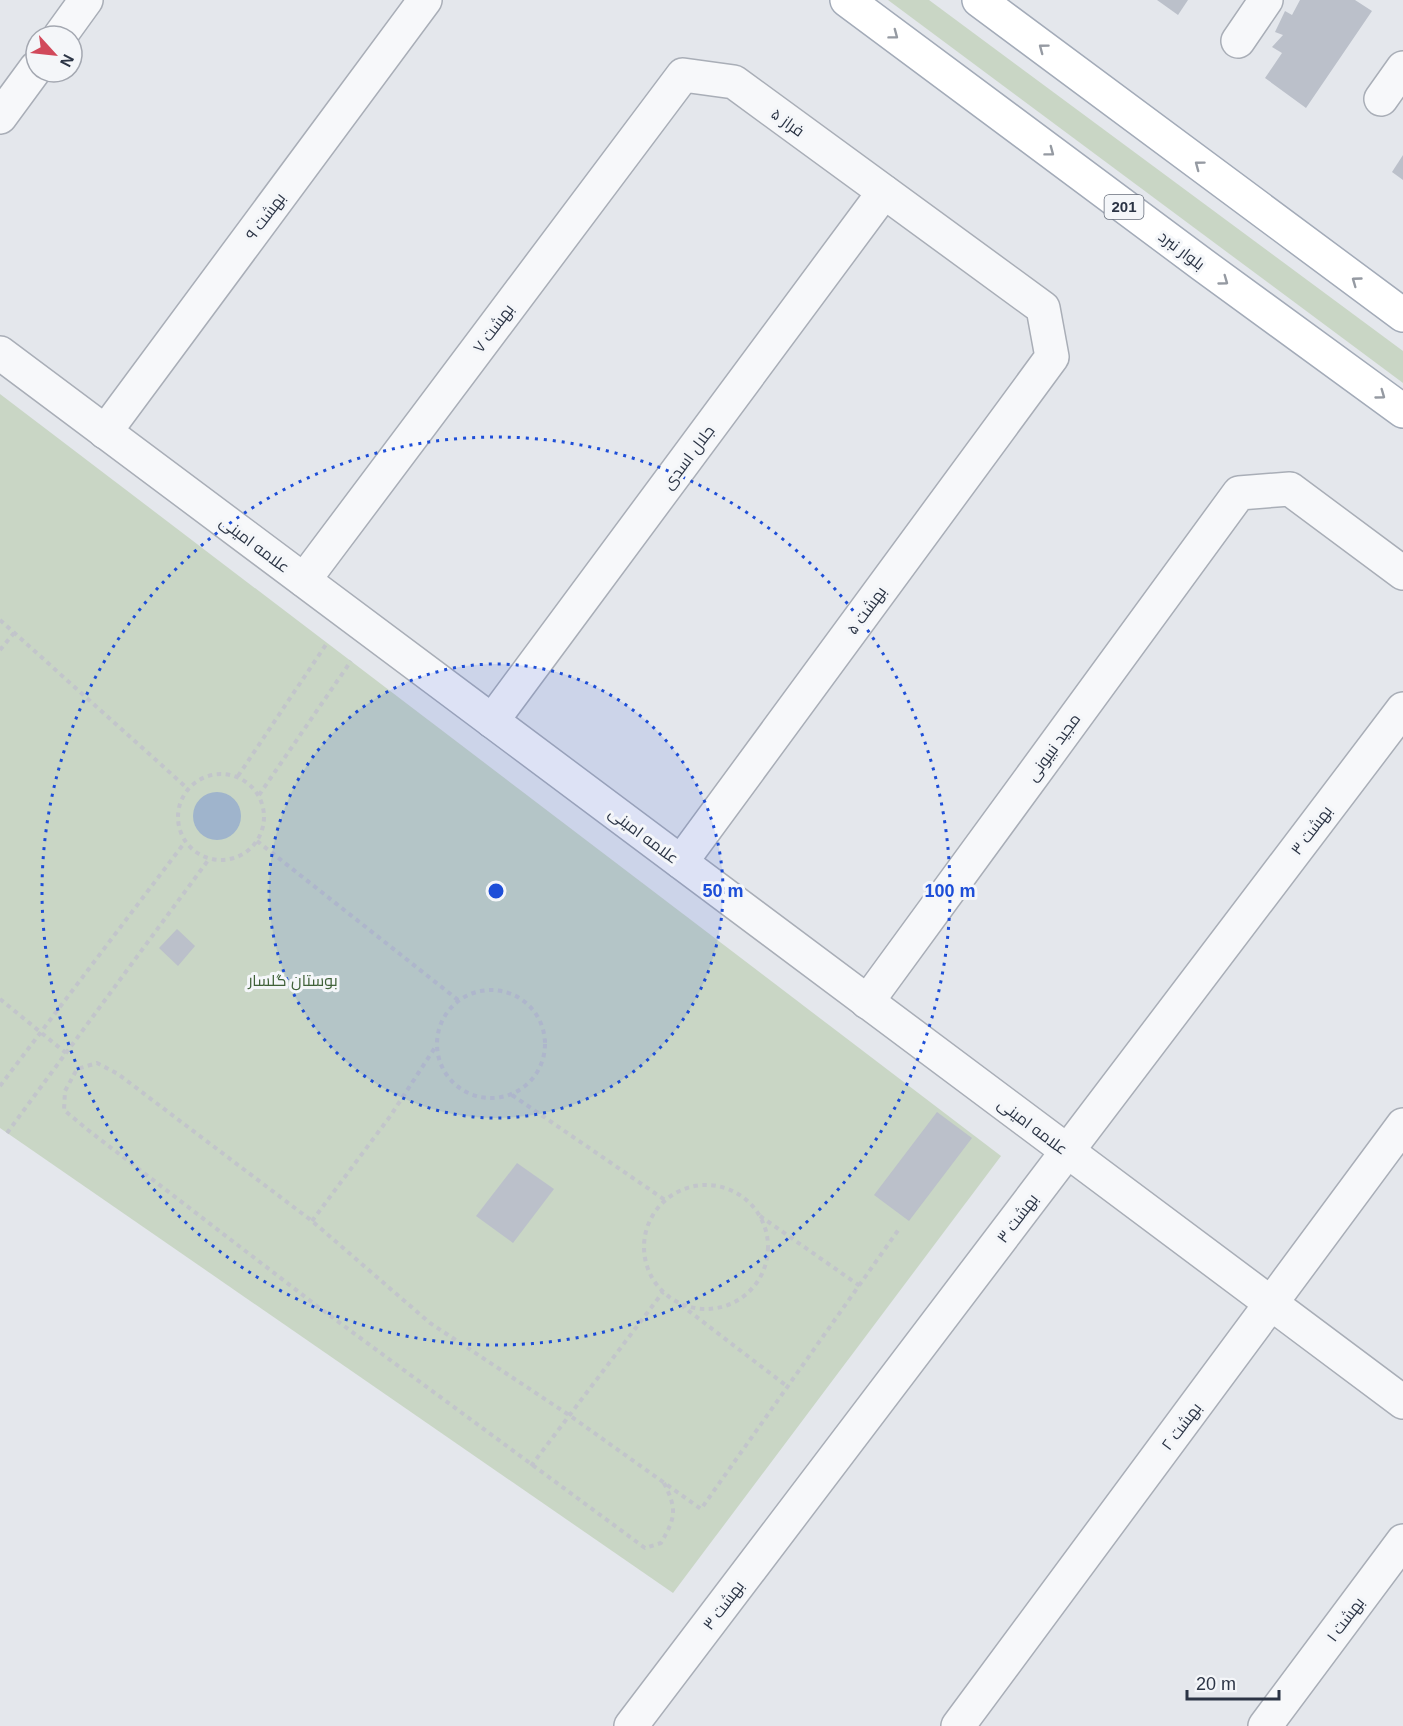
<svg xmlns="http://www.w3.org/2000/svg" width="1403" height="1726" font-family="Helvetica,Cairo,sans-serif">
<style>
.green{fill:#c9d6c5}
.water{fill:#9fb4cc}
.building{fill:#bbc0ca}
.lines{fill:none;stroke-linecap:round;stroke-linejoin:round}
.minor-casing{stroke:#a9aeb7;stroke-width:36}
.primary-casing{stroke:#a3abb8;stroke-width:36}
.path{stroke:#c2c5cb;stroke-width:4;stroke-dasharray:4.5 4.5;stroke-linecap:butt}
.minor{stroke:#f7f8fa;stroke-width:33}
.primary{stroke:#fff;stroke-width:33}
.oneway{stroke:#959aa2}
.ring{fill:none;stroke:#1d4ed8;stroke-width:3;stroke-dasharray:3 6}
.labels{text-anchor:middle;stroke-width:6;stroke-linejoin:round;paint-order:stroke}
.shield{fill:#f4f6f9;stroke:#676e7b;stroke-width:1.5}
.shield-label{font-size:15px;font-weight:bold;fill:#2b3445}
.street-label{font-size:16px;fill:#2b3445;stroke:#f4f6f9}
.park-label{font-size:16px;fill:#3f6138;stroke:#f4f6f9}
.centre{fill:#1d4ed8;stroke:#f4f6f9;stroke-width:3}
.ring-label{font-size:18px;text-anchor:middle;font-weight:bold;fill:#1d4ed8;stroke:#f4f6f9;stroke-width:6;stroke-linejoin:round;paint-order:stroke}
</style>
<rect width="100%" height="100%" fill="#e4e7ec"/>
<g class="green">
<path d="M888,0H929L1403,351V383Z"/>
<path d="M0,394L1001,1156L673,1593L0,1128Z"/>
</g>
<circle class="water" cx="217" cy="816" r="24"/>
<g class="building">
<path d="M1157,0H1188L1178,15Z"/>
<path d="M1300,0H1355L1372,11L1306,108L1265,78L1282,53L1272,47L1283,35L1275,32L1285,11L1292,15Z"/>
<path d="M1403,155V180L1392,172Z"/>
<path d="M177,929L195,946L178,966L159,948Z"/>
<path d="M937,1112L972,1138L909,1221L874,1195Z"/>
<path d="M517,1163L554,1189L513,1243L476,1216Z"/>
</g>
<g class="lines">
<g class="minor-casing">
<g id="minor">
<path d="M60,36L86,0"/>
<path d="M1238,41L1266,0"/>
<path d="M1381,99L1403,68"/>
<path d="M0,117L36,68"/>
<path d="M0,353L1403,1402"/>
<path d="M105,432L425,0"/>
<path d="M304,580L683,75L734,82L1043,308L1052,357L681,862"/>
<path d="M492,721L884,192"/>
<path d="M867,1002L1239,493L1290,489L1403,573"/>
<path d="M631,1726L1403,709"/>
<path d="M958,1726L1403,1125"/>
<path d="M1265,1726L1403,1541"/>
</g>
</g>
<g class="primary-casing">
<g id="primary">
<path d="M847,0L1203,265L1403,411"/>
<path d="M979,0L1403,315"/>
</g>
</g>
<g class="path">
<path d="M0,620L187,788"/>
<path d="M0,650L14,633"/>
<circle cx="221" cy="817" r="43"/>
<path d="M238,776L327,643"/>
<path d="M259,795L351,661"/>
<path d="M257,841L458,1000"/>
<circle cx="491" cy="1044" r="54"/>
<path d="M0,999L66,1053"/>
<path d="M0,1086L185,842"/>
<path d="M512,1095L665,1200"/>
<path d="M7,1133L209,859"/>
<circle cx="706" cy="1247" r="62"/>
<path d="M760,1216L860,1286"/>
<path d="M312,1221L391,1115L436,1046"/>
<path d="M681,1305L788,1387"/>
<path d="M531,1466L663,1292"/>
<path d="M664,1483C677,1509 676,1517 661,1543L645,1548L317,1306L88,1130L64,1110L65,1091L77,1069L97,1063L118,1074L312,1221L430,1323L569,1415L701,1509L899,1229"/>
</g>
<use href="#minor" class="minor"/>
<use href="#primary" class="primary"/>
</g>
<defs><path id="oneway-chevron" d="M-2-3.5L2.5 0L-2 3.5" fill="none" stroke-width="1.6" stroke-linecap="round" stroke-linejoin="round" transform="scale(1.5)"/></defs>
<g class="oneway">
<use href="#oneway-chevron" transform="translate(894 35) rotate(37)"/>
<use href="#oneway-chevron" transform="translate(1043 48) rotate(-143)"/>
<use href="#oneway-chevron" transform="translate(1050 152) rotate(37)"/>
<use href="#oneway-chevron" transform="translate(1199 165) rotate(-143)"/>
<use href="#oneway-chevron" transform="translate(1224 281) rotate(36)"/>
<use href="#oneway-chevron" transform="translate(1356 281) rotate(-144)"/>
<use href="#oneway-chevron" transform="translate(1381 395) rotate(36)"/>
</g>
<circle cx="496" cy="891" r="227" fill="#1d4ed8" fill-opacity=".12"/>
<g class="ring">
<circle cx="496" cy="891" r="227"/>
<circle cx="496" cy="891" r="454"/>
</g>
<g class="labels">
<rect class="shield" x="1104.5" y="195" width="39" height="24" rx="4.5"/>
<g class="shield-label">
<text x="1124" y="212">201</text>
</g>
<g class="street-label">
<text transform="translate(788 122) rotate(36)" y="6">فراز ۵</text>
<text transform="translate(265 216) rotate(-53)" y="6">بهشت ۹</text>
<text transform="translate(1182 250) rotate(37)" y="6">بلوار نبرد</text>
<text transform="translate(493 328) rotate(-53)" y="6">بهشت ۷</text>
<text transform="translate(688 457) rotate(-53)" y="6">جلال اسدی</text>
<text transform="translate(255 544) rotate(37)" y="6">علامه امینی</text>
<text transform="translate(866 610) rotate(-54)" y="6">بهشت ۵</text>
<text transform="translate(1053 747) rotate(-54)" y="6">مجید نبیونی</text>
<text transform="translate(1311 830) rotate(-53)" y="6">بهشت ۳</text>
<text transform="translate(644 835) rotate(37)" y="6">علامه امینی</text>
<text transform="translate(1033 1126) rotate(37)" y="6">علامه امینی</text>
<text transform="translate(1017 1218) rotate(-53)" y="6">بهشت ۳</text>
<text transform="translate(1181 1426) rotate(-53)" y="6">بهشت ۲</text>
<text transform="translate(723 1605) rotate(-53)" y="6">بهشت ۳</text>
<text transform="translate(1345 1619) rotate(-53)" y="6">بهشت ۱</text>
</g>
<g class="park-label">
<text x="293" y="986">بوستان گلسار</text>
</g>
</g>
<circle cx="496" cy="891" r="9" class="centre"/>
<g class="ring-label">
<text x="723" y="897">50 m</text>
<text x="950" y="897">100 m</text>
</g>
<g transform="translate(54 54) rotate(117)"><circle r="28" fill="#f4f6f9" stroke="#a4a8b1" stroke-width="1.5"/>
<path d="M0-4.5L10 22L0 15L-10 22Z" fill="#d1495b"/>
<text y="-9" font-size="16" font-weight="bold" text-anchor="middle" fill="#2b3445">N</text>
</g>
<path d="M1187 1690v9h92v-9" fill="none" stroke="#2b3445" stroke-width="3"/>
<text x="1196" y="1690" font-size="18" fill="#2b3445" stroke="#f4f6f9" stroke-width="4.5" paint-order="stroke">20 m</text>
</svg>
